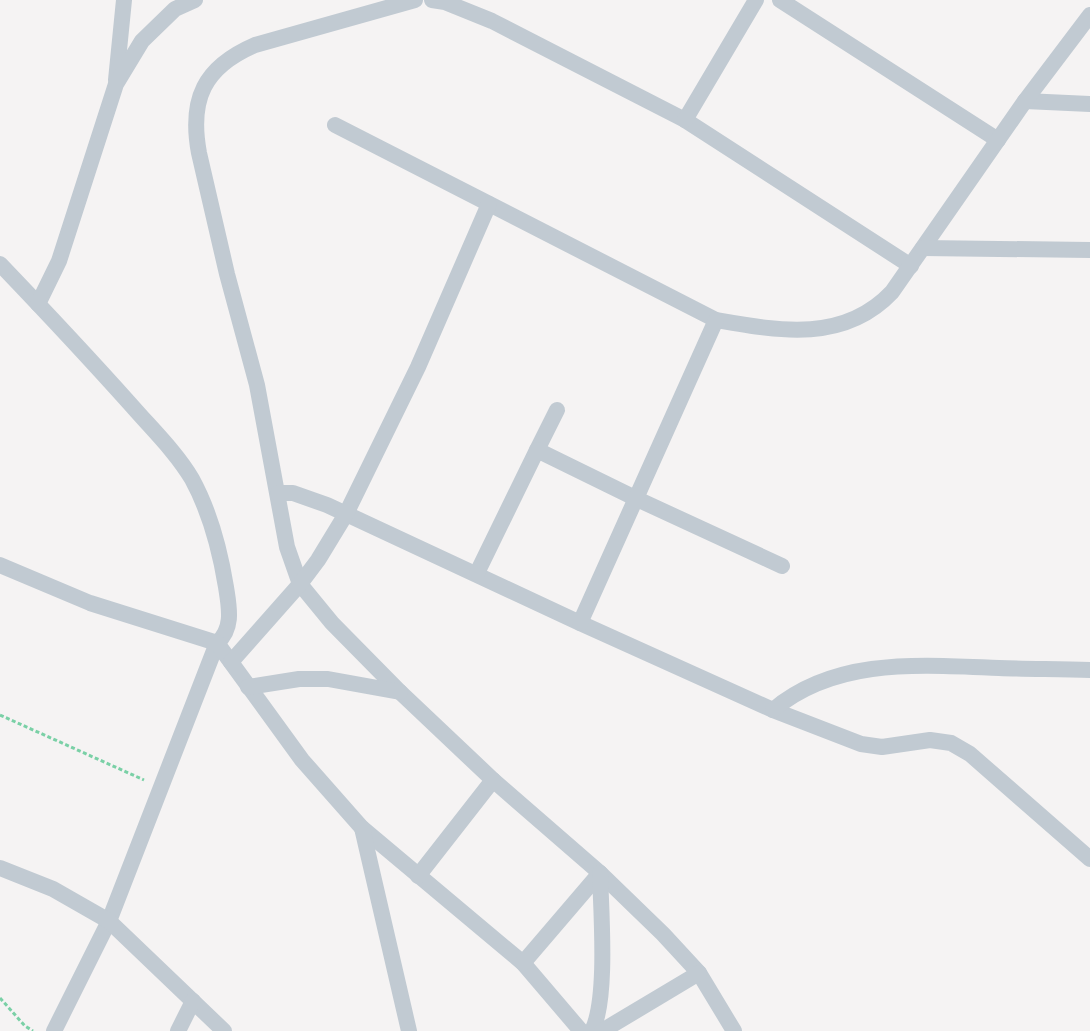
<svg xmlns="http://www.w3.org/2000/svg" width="1090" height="1031" font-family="'Source Sans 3',sans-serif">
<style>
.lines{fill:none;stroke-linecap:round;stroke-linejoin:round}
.path{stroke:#7ad0a6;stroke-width:3;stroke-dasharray:4 2.5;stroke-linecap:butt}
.minor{stroke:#c1cad2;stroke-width:16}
</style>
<rect width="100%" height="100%" fill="#f5f3f3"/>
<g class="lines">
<g class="path">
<path d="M0,715L144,780"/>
<path d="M0,998L25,1026L33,1031"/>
</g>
<g class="minor">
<path d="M415,0L255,45C204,67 189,99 199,153L227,274L257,385L287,547L300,584L332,623L400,692L493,780L600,873L663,934L699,973L734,1031"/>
<path d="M432,0L445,2L492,21L685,120L911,266"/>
<path d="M780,0L998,140"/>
<path d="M116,80L124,0"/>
<path d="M1025,101L1090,104"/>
<path d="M685,120L756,0"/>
<path d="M335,125L716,320C779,331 844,343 892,292L1025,101L1090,15"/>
<path d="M923,248L1090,250"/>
<path d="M0,264C45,311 89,358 132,406C152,429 176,452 192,479C210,512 220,550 226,587C229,607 234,628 217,643L109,921L54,1031"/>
<path d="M38,304L59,261L116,84L142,41L175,9L195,0"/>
<path d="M537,450L557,410"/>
<path d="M278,493H293L327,505L580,623L773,710L861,744L882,747L930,740L951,743L970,754L1090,859"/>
<path d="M0,565L90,603L217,643L302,760L362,828L523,963L581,1031"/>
<path d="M477,573L537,450L637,499L782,566"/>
<path d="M580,623L716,320"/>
<path d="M231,662L300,584L318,560L346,514L418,367L489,204"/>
<path d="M248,687L299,679H328L400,692"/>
<path d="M773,710C836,657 921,665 999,668C1029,669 1060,669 1090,670"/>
<path d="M362,828L409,1031"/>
<path d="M0,868L53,889L109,921L224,1031"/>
<path d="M418,876L493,780"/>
<path d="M523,963L600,873"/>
<path d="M178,1031L193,1001"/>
<path d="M592,1031C608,999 601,912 600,873"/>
<path d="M602,1031L699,973"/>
</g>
</g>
</svg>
